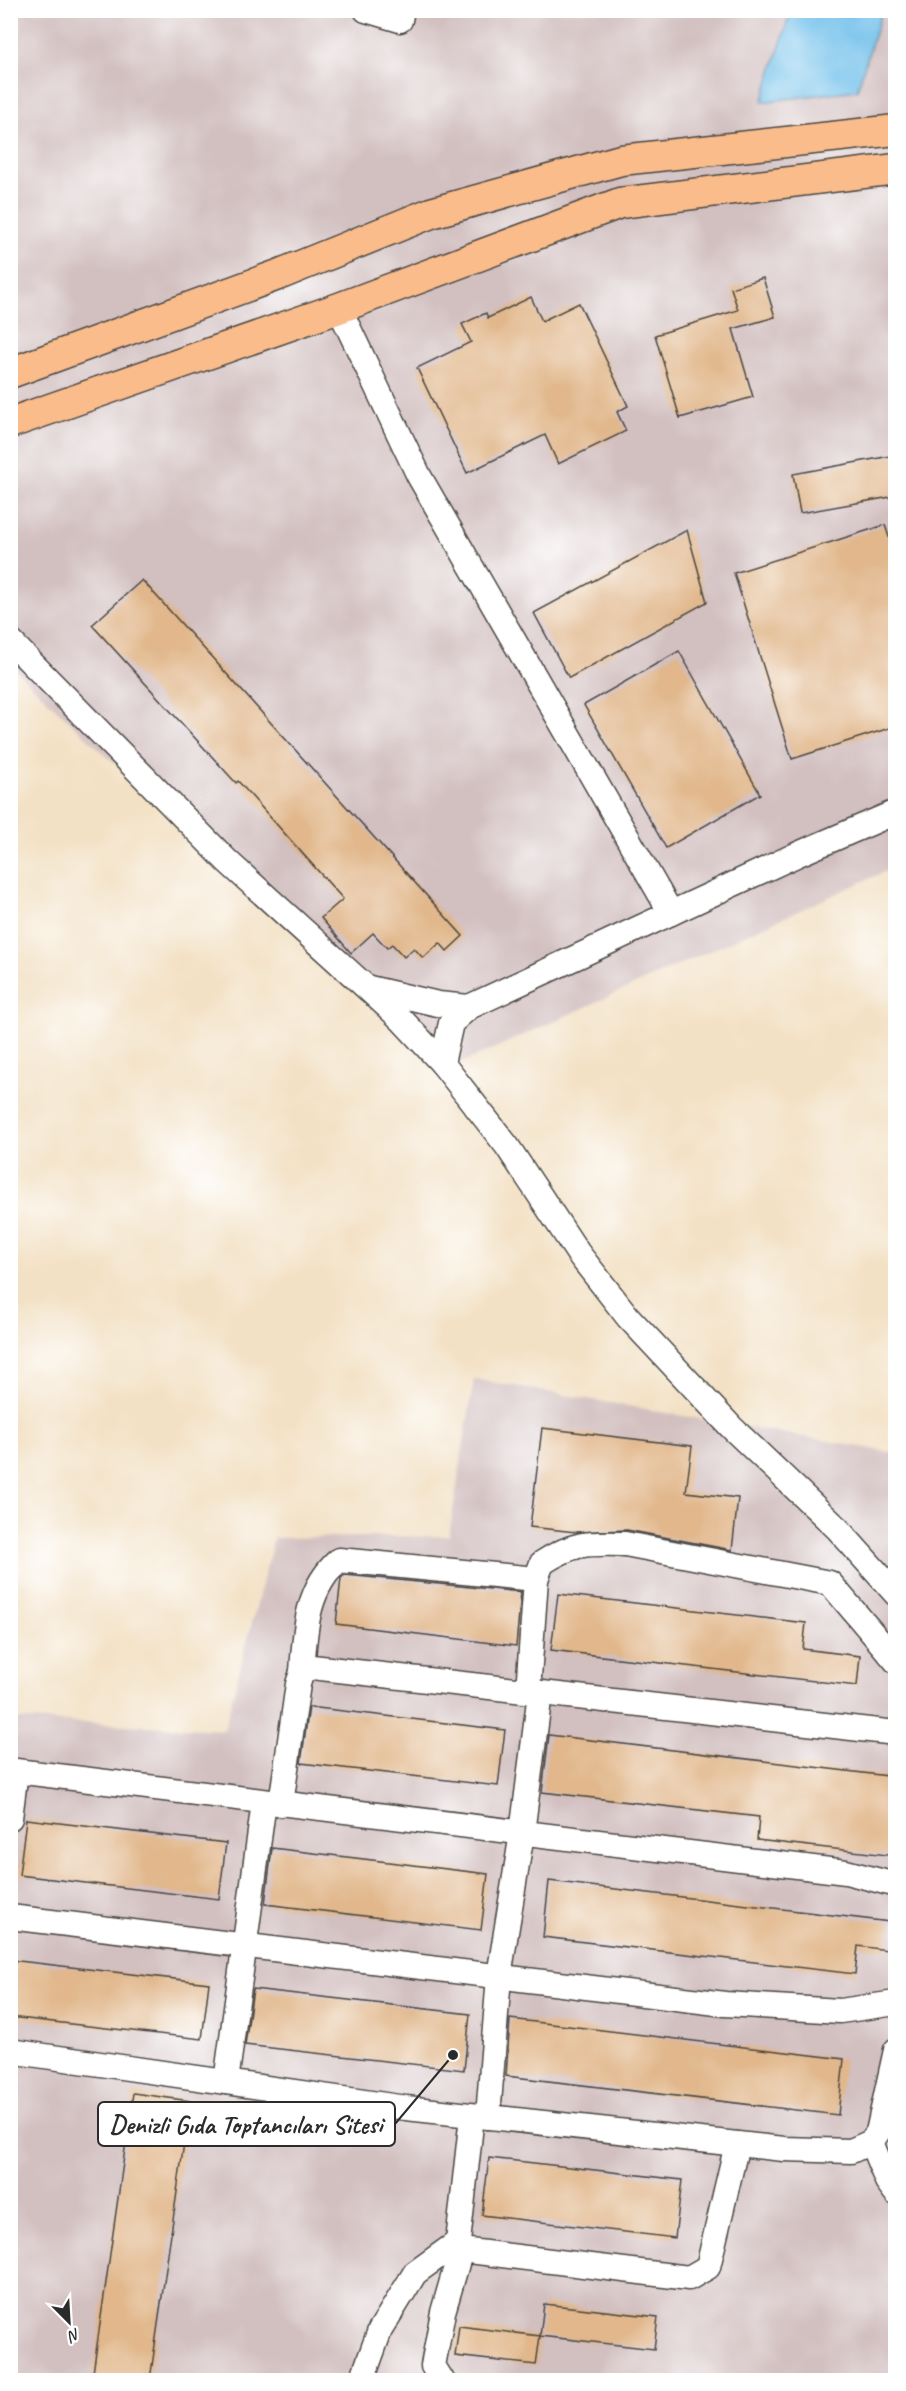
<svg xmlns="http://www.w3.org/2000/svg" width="906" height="2391" font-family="Caveat,sans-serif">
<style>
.industrial{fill:#d2bfc0}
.water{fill:#70bfea;stroke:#4e758a;stroke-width:1.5}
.building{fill:#e1b78b}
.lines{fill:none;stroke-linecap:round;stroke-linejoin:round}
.minor-casing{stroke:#494642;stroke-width:27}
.major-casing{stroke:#494642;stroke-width:33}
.minor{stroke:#fff;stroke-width:24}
.major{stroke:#fabc8b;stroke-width:30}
.leader{fill:none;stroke:#2b2b2b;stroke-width:2}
.callout-dot{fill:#2b2b2b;stroke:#fff;stroke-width:2}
.callout{fill:#fff;stroke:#2b2b2b;stroke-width:2}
.callout-label{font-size:26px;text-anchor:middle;font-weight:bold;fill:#2b2b2b}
</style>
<rect width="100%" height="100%" fill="#fff"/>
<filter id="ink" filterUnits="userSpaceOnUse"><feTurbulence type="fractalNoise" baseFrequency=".0167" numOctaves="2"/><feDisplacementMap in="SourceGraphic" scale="12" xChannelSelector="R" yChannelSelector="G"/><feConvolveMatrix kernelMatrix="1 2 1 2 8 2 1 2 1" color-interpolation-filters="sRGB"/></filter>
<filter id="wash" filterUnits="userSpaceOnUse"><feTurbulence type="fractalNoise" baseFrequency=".008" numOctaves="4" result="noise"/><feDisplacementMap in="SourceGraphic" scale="24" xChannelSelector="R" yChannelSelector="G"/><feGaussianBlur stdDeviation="1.35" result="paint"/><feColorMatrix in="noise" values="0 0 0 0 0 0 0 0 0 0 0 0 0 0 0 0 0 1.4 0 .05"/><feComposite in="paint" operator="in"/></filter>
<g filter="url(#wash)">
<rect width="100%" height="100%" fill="#f3e1c5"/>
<g class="industrial">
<path d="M10,11H895V867L442,1072L11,666Z"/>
<path d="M474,1379L895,1453V2380H11L10,1719L224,1730L274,1538L449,1536Z"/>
</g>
<path class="water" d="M791,11H882L857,90L762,102Z"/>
<g id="blocks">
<g class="building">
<path d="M763,278L775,317L733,329L753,397L680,418L655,335L738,310L731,288Z"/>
<path d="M531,297L542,321L579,303L628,406L617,412L626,431L558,464L545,435L467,473L417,368L471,342L462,324L486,313L488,318Z"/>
<path d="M896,455V496L800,513L793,474Z"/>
<path d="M885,525L896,558V726L792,759L734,573Z"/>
<path d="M687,530L707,602L569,678L534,613Z"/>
<path d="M142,580L463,936L447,951L440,943L423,958L414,948L404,957L392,944L387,948L373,933L351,953L321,918L343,899L238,781L236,783L92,625Z"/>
<path d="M679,651L760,794L666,848L584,705Z"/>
<path d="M542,1428L692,1446L686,1492L738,1498L732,1550L627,1530L576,1532L530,1527Z"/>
<path d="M345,1575L521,1592L516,1646L336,1624L341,1578Z"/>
<path d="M558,1594L806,1623L803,1649L860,1656L857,1686L551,1650Z"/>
<path d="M309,1707L505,1730L498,1786L301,1763Z"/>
<path d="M549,1735L896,1777V1856L757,1840L759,1817L542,1792Z"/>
<path d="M26,1819L226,1843L219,1899L19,1875Z"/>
<path d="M272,1848L488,1874L481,1930L265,1904Z"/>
<path d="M549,1881L890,1922L887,1950L858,1946L855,1974L543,1937Z"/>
<path d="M10,1960L209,1983L202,2039L10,2017Z"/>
<path d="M253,1989L470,2014L464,2070L245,2045Z"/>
<path d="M510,2019L844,2059L838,2115L506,2076Z"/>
<path d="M133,2093L190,2101L150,2380H92Z"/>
<path d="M489,2158L682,2180L675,2238L482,2215Z"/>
<path d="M544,2304L658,2317L654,2349L540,2336Z"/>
<path d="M459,2326L540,2336L536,2365L455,2356Z"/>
</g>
</g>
</g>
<g filter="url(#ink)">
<use href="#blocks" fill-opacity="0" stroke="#494642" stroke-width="1.5"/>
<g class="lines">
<g class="minor-casing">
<g id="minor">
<path d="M366,10L400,20L402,10"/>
<path d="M339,308L419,476L671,913"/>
<path d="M10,641L227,861L400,1018L442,1063L507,1146L578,1253L628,1317L732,1428L837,1528L896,1594"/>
<path d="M369,988L438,1004L469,1007"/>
<path d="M442,1063L451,1023L469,1007L796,855L896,812"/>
<path d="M302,1672C305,1631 306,1589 339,1560L536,1579"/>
<path d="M528,1691L536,1579L542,1563C574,1542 587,1543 625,1544L830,1583L896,1661"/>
<path d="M281,1804L298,1684L302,1672L312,1667L896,1733"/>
<path d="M10,1818L16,1771L846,1872L896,1885"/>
<path d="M10,1917L725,2004L840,2011L896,2003"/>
<path d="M10,2051L406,2108L784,2149L851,2151L871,2142L878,2132L896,2050"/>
<path d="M226,2082L264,1802"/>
<path d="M472,2116L458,2242L461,2250L689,2278L708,2267L737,2144"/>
<path d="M488,2117L499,1976L522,1833L540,1693"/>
<path d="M871,2142L887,2181L896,2193"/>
<path d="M362,2380L380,2330L415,2273L458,2242"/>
<path d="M442,2380L433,2366L443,2312L461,2250"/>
</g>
</g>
<g class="major-casing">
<g id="major">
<path d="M10,373L278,275L431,213L621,160L896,130"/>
<path d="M10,423L339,308L620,203L896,169"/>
</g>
</g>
<use href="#minor" class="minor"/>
<use href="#major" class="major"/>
</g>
</g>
<path class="leader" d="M453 2055L395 2124"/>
<circle class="callout-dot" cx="453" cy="2055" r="6"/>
<rect class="callout" x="98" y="2102" width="297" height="44" rx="6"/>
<g class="callout-label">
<text x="246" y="2133">Denizli Gıda Toptancıları Sitesi</text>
</g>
<rect width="906" height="2391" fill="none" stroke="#fff" stroke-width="36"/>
<g transform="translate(69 2322) rotate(156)" stroke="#ffffff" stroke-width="4.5" paint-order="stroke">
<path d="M0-4.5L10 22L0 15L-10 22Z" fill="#2b2b2b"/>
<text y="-9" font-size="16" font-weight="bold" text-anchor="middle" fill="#2b2b2b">N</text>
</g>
</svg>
